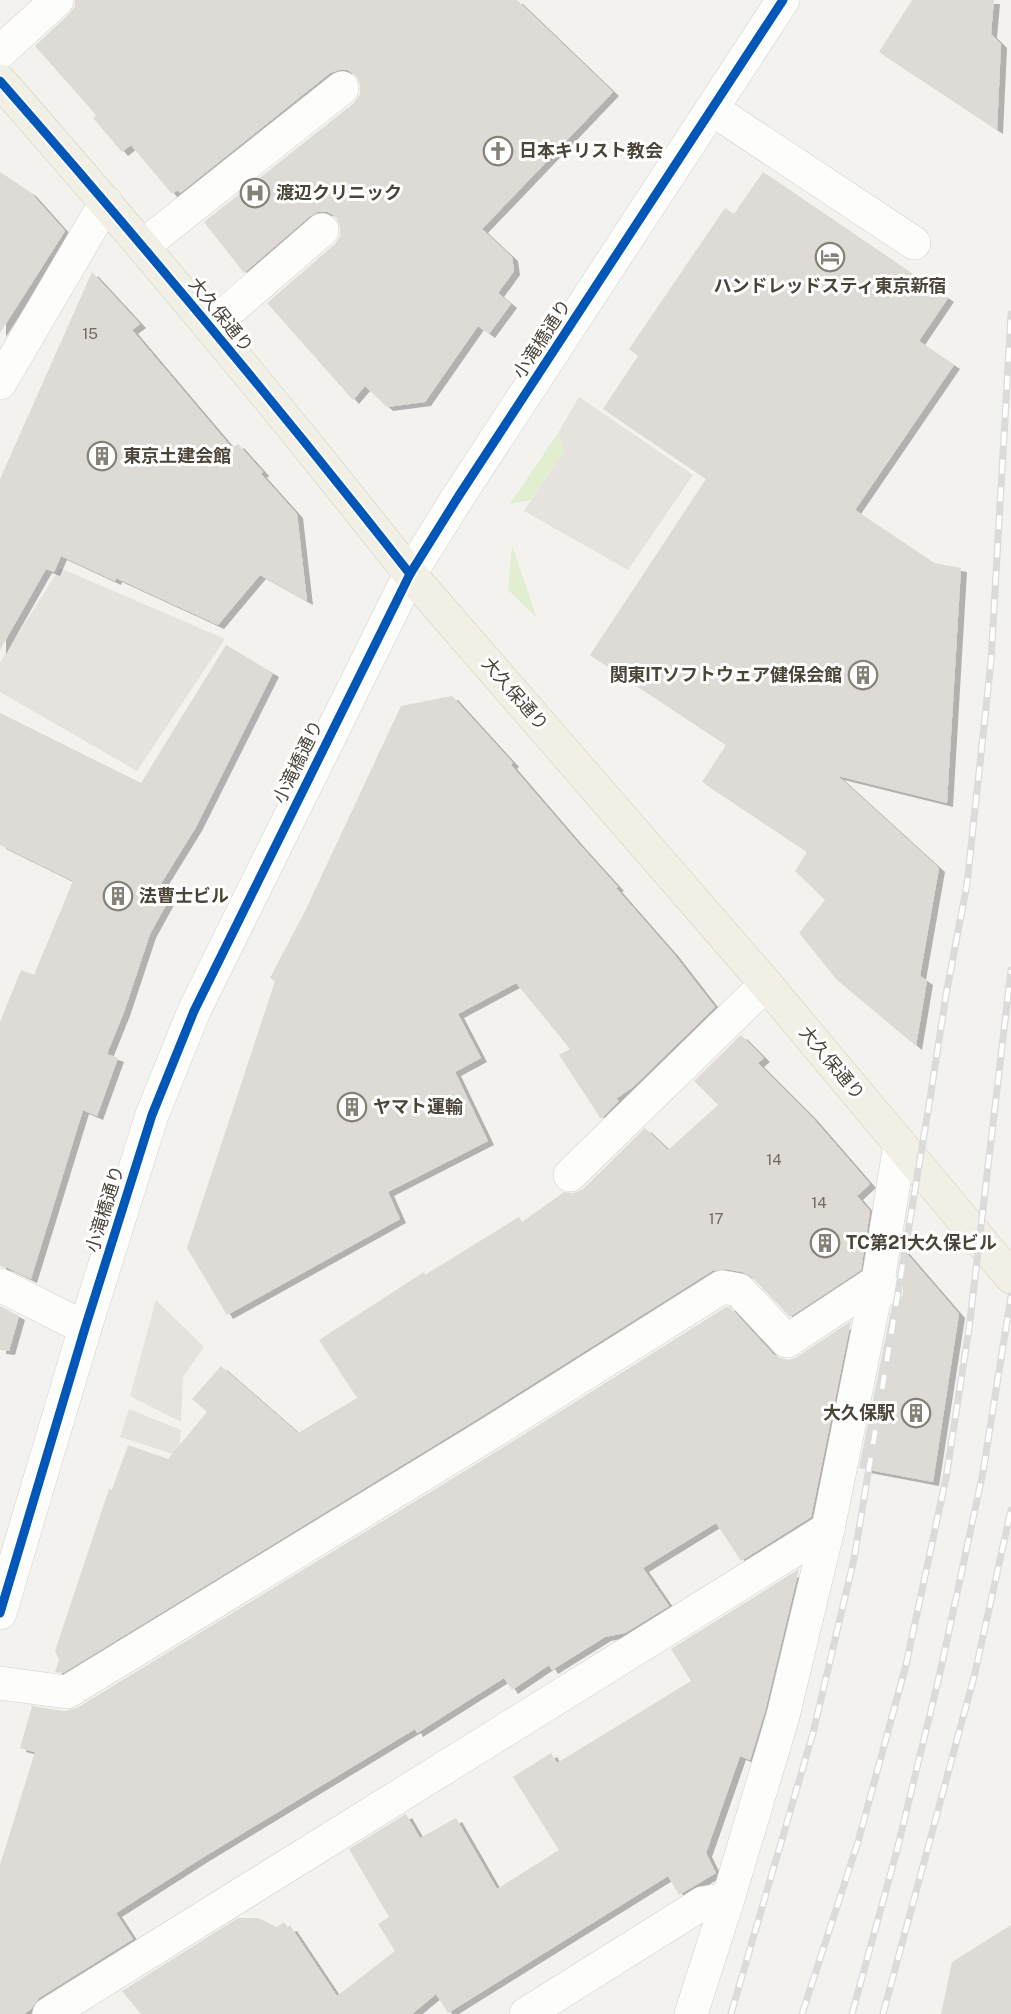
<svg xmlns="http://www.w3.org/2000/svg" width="1011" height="2014" font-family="'Public Sans','Noto Sans JP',sans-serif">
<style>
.green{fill:#e1eecf}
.parking{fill:#e6e3df}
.building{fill:#dedbd6;filter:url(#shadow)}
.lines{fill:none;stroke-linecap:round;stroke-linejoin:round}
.minor-casing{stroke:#d2d0cb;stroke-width:34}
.major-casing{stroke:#d6cebb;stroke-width:34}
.minor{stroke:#fdfdfc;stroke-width:33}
.major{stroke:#f2efe6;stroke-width:33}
.rail-casing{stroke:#dbdbda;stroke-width:7}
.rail{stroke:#fff;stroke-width:4.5;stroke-dasharray:14;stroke-linecap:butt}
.cycleway-casing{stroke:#fff;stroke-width:13}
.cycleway{stroke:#0057b8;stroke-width:9}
.labels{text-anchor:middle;stroke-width:6;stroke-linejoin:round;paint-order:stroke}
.number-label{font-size:15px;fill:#706a61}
.poi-label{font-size:18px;font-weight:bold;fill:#4b4439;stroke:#fff;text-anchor:start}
.street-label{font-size:18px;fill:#4b4439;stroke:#fff}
</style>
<defs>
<filter id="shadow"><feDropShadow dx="6" dy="4" stdDeviation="0" flood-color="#0004"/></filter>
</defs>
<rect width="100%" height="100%" fill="#f4f2ee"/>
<g class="green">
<path d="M558,433L564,452L531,500L510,504Z"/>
<path d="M512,546L537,618L508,590Z"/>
</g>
<g class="parking">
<path d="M579,397L693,475L628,570L524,511L564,452L558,433Z"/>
<path d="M60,568L225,639L137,771L0,692V662Z"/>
<path d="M156,1300L204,1347L183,1377L181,1422L130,1396Z"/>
<path d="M129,1409L181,1430L179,1456L120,1437Z"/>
</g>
<g class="building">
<path d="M75,0H517L613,92L482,229L512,257L514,271L498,293L511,304L489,334L478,326L425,402L387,407L365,386L353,400L267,303L335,244L340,236V227L336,217L328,212H318L310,216L244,273L204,222L354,103L360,94V85L357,77L348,70H339L330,73L180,193L178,190L172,194L131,145L122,152L93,118L96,115L35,46L70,13L75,6Z"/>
<path d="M912,0H994L991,34L1001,44L997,130L879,52Z"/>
<path d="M0,172L31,193L65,231L0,333Z"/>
<path d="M763,172L948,298L919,341L954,365L855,510L934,563L961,568L947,803L838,776L939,868L920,976L927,981L916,1046L837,980L799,933L825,900L795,871L807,852L702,782L726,745L590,655L706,479L603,409L638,356L629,349L725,208L734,214Z"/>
<path d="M92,272L140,324L132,330L232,448L238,444L263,472L261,474L297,514L307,601L260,575L218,625L116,578L115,581L61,556L54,572L46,569L0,650V479Z"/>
<path d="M226,645L273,673L196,827L159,887L172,894L150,934L124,1012L107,1054L118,1058L97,1116L83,1110L31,1279L8,1268L0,1266V1022L21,970L34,975L73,881L0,845V713L141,783Z"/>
<path d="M452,696L513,763L511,765L579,844L618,887L616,888L673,953L715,1007L633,1087L616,1099L619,1101L601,1119L559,1055L570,1049L516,983L458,1014L481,1058L455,1072L488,1141L388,1192L400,1219L227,1315L187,1248L275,981L270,978L306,909L401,706Z"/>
<path d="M741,1035L764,1058L758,1063L811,1116L870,1184L857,1196L870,1211L861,1270L790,1317L752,1277L742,1272L725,1269L712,1271L479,1418L63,1673L55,1672L59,1660L55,1651L109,1489L112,1490L128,1445L168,1459L207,1412L192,1399L221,1366L298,1433L357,1398L319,1340L424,1272L425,1275L519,1217L522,1222L564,1192L574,1193L583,1189L645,1128L668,1150L718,1105L694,1081Z"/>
<path d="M902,1248L959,1314L933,1482L859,1468L892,1306L898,1303L903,1294V1285L898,1275Z"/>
<path d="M0,1306L19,1316L9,1351L0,1350Z"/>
<path d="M726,1307H730L773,1354L780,1358L789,1360L797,1357L851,1321L811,1517L741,1561L716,1523L643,1568L669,1606L625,1633L605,1637L552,1670L549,1665L512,1690L504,1678L417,1733L415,1729L202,1858L116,1913L133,1939L39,1998L31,2009L24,2014H0V1865L35,1752L20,1748L32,1706L64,1711L77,1708L499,1450Z"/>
<path d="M799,1569L765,1711L750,1760L740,1756L706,1853L716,1873L679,1895L668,1876L448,2013L436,1994L412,2014H141L122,1991L238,1918H258L277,1927L284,1922L288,1928L291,1927L337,1996L395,1951L378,1924L389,1917L349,1849L406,1814L420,1838L456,1818L497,1889L559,1850L513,1777L551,1753L557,1763L691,1681L671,1649Z"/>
<path d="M1011,1925V2014H941L952,1962Z"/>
</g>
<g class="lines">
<g class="minor-casing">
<g id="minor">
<path d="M0,52L57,0"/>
<path d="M712,109L914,243"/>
<path d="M143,246L342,88"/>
<path d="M210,327L322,230"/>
<path d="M0,383L106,202"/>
<path d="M570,1175L766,984"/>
<path d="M0,1285L85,1328"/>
<path d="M0,1613L85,1328L152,1115L194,1011L410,574L458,497L783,0"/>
<path d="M0,1683L67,1692L489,1434L722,1287L739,1290L787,1341L878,1281L885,1289"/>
<path d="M49,2014L828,1529"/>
<path d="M526,2014L703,1903L728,1899"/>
<path d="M691,2014L728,1899L783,1716L828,1529L878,1281L900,1144"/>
</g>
</g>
<g class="major-casing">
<path id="major" d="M0,81C141,242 278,406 410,574L766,984L1011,1277"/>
</g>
<use href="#minor" class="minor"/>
<use href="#major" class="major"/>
<g class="rail-casing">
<g id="rail">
<path d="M731,2014L813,1733L854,1559L930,1099L946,995L967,884L991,661L1011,314"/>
<path d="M802,2014L858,1842L906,1665L946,1478L969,1329L1011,970"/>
<path d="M852,2014L897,1850L940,1673L983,1472L1011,1296"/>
<path d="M883,2014L974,1677L1011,1510"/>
</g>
</g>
<use href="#rail" class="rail"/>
<g class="cycleway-casing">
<g id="cycleway">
<path d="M0,81C141,242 278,406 410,574"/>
<path d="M0,1613L85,1328L152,1115L194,1011L410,574L458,497L783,0"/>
</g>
</g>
<use href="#cycleway" class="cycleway"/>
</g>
<defs>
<g id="church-ring" transform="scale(1.5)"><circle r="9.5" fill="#fff" stroke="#868178" stroke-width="1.5"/><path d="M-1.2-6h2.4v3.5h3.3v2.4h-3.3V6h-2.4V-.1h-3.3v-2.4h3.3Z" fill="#868178"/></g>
<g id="hospital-ring" transform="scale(1.5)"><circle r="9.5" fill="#fff" stroke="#868178" stroke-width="1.5"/><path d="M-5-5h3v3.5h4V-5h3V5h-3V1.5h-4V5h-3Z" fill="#868178"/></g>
<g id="hotel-ring" transform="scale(1.5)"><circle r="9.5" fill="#fff" stroke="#868178" stroke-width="1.5"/><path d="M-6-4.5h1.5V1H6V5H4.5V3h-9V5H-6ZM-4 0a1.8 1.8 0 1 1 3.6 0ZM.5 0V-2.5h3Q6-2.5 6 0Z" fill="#868178"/></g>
<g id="building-ring" transform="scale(1.5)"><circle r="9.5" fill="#fff" stroke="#868178" stroke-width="1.5"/><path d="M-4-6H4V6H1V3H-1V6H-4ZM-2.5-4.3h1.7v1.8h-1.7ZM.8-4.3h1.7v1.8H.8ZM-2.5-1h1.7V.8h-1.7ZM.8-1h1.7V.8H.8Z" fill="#868178"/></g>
</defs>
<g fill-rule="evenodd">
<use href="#church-ring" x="498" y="151"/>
<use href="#hospital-ring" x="255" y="193"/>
<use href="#hotel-ring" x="830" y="257"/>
<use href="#building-ring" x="102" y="456"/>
<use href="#building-ring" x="863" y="675"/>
<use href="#building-ring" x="118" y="896"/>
<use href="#building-ring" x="352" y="1107"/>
<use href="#building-ring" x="825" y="1243"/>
<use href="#building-ring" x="916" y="1413"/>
</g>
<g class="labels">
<g class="number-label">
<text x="90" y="339">15</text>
<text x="774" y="1165">14</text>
<text x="819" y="1208">14</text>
<text x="716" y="1224">17</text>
</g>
<g class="poi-label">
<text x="519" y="157">日本キリスト教会</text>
<text x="276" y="199">渡辺クリニック</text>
<text x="830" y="292" text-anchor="middle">ハンドレッドスティ東京新宿</text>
<text x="123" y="462">東京土建会館</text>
<text x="842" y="681" text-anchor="end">関東ITソフトウェア健保会館</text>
<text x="139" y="902">法曹士ビル</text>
<text x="373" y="1113">ヤマト運輸</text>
<text x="846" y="1249">TC第21大久保ビル</text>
<text x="895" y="1419" text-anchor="end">大久保駅</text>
</g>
<g class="street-label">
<text transform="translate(221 315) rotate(51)" y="6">大久保通り</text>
<text transform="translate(542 339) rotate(-57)" y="6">小滝橋通り</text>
<text transform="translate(515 694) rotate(49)" y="6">大久保通り</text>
<text transform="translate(298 762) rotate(-64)" y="6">小滝橋通り</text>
<text transform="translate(832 1063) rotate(50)" y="6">大久保通り</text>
<text transform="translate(105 1209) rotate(-73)" y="6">小滝橋通り</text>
</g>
</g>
</svg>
